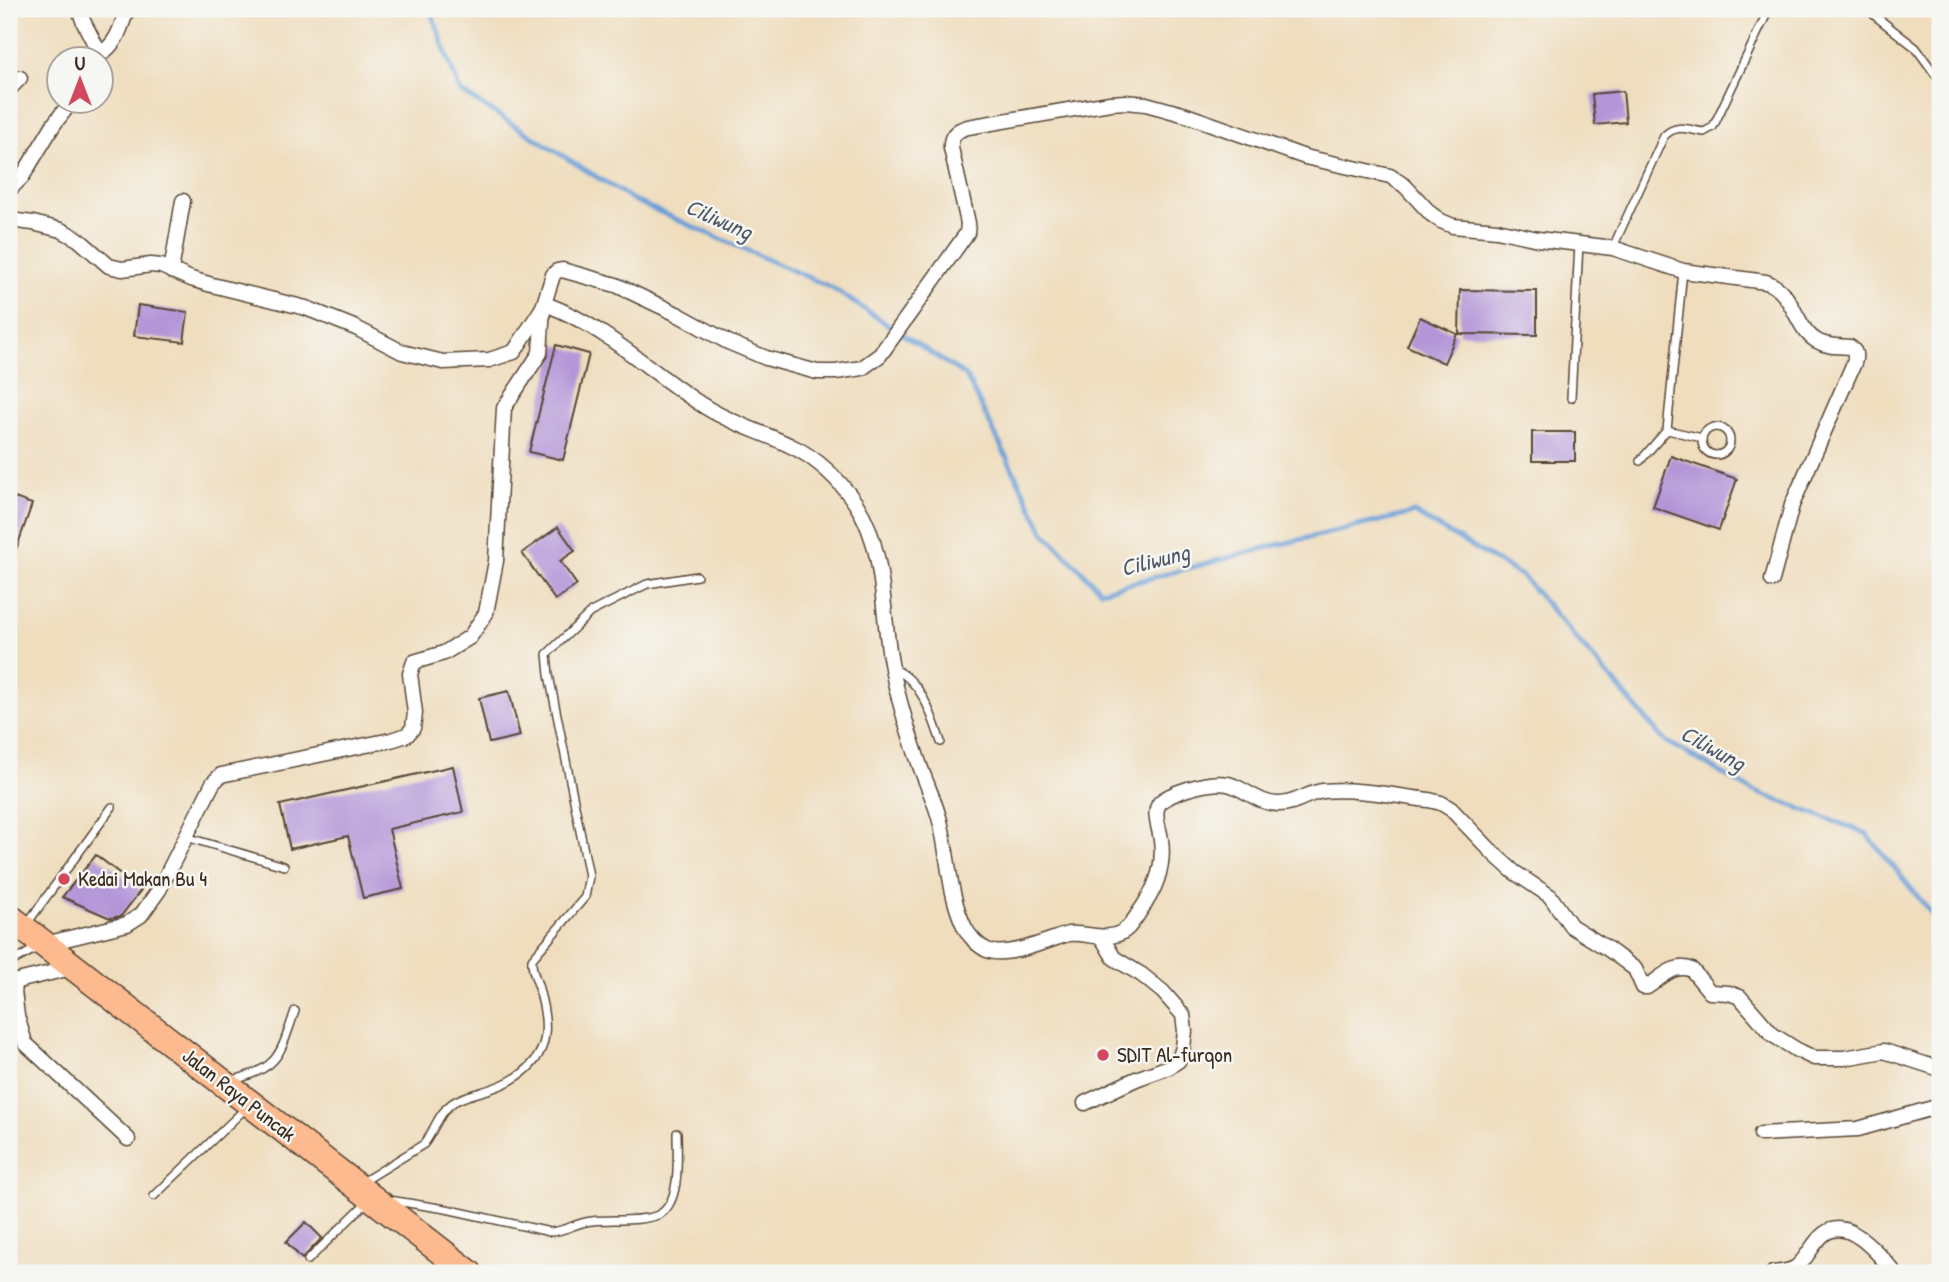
<svg xmlns="http://www.w3.org/2000/svg" width="1949" height="1282" font-family="'Patrick Hand',sans-serif">
<style>
.lines{fill:none;stroke-linecap:round;stroke-linejoin:round}
.stream{stroke:#689ed5;stroke-width:5}
.building{fill:#b496d8}
.lane-casing{stroke:#564536;stroke-width:10}
.street-casing{stroke:#564536;stroke-width:17}
.highway-casing{stroke:#564536;stroke-width:29}
.lane{stroke:#fff;stroke-width:7}
.street{stroke:#fff;stroke-width:14}
.highway{stroke:#fcba8e;stroke-width:26}
.poi-dot{fill:#d1495b;stroke:#f6f6f2;stroke-width:2.5}
.labels{text-anchor:middle;stroke-width:5;stroke-linejoin:round;paint-order:stroke}
.poi-label{font-size:21px;fill:#3b2a1e;stroke:#f6f6f2;text-anchor:start}
.street-label{font-size:21px;fill:#3b2a1e;stroke:#f6f6f2}
.water-label{font-size:23px;font-style:italic;fill:#4d5867;stroke:#f6f6f2}
</style>
<rect width="100%" height="100%" fill="#f6f6f2"/>
<filter id="ink" filterUnits="userSpaceOnUse"><feTurbulence type="fractalNoise" baseFrequency=".0143" numOctaves="2"/><feDisplacementMap in="SourceGraphic" scale="14" xChannelSelector="R" yChannelSelector="G"/><feConvolveMatrix kernelMatrix="1 2 1 2 8 2 1 2 1" color-interpolation-filters="sRGB"/></filter>
<filter id="wash" filterUnits="userSpaceOnUse"><feTurbulence type="fractalNoise" baseFrequency=".00686" numOctaves="4" result="noise"/><feDisplacementMap in="SourceGraphic" scale="28" xChannelSelector="R" yChannelSelector="G"/><feGaussianBlur stdDeviation="1.57" result="paint"/><feColorMatrix in="noise" values="0 0 0 0 0 0 0 0 0 0 0 0 0 0 0 0 0 1.4 0 .05"/><feComposite in="paint" operator="in"/></filter>
<g filter="url(#wash)">
<rect width="100%" height="100%" fill="#efddbd"/>
<g class="lines">
<path class="stream" d="M430,9L460,91L635,201L832,288L966,376L1044,532L1101,591L1269,547L1414,513L1522,576L1664,740L1753,791L1866,833L1940,924"/>
</g>
<g id="blocks">
<g class="building">
<path d="M1623,91L1626,122L1595,125L1592,94Z"/>
<path d="M1460,290L1537,291V335L1459,334Z"/>
<path d="M138,305L188,312L184,342L134,336Z"/>
<path d="M1420,317L1457,334L1444,363L1407,346Z"/>
<path d="M556,345L589,354L563,460L529,452Z"/>
<rect x="1532" y="432" width="43" height="29"/>
<path d="M1671,456L1737,479L1719,530L1653,507Z"/>
<path d="M9,496L32,504L11,564H9Z"/>
<path d="M558,527L575,551L560,561L577,585L555,600L522,553Z"/>
<path d="M509,691L520,736L489,743L479,698Z"/>
<path d="M453,766L463,812L389,829L403,889L363,898L348,836L290,849L280,805Z"/>
<path d="M96,855L141,890L121,916L110,918L62,897Z"/>
<path d="M306,1222L322,1238L302,1259L286,1242Z"/>
</g>
</g>
</g>
<g filter="url(#ink)">
<use href="#blocks" fill-opacity="0" stroke="#564536" stroke-width="2"/>
<g class="lines">
<g class="lane-casing">
<g id="lane">
<path d="M1874,15L1916,48L1940,81"/>
<path d="M1613,247L1664,136C1677,123 1688,130 1704,132L1713,127L1769,9"/>
<path d="M1571,398L1579,244"/>
<circle cx="1716" cy="441" r="14"/>
<path d="M1667,430L1702,438"/>
<path d="M1640,461L1667,430L1683,271"/>
<path d="M894,669C922,681 932,716 941,742"/>
<path d="M186,837L284,866"/>
<path d="M26,925L112,807"/>
<path d="M9,963L39,947"/>
<path d="M233,1080C280,1068 280,1054 295,1011"/>
<path d="M361,1183L424,1144C434,1131 438,1114 451,1104C460,1097 471,1095 481,1092C511,1084 542,1067 545,1034C547,1019 542,1000 538,985C535,976 531,969 532,959L585,897L589,876L549,675L547,654L591,612L647,584L697,576"/>
<path d="M154,1196L247,1107"/>
<path d="M389,1200L446,1209L550,1232C564,1232 577,1222 592,1221C611,1219 641,1222 658,1215C682,1204 677,1155 677,1133"/>
<path d="M308,1260L368,1201"/>
</g>
</g>
<g class="street-casing">
<g id="street">
<path d="M79,9L84,23L100,54L99,60"/>
<path d="M100,54C117,44 121,27 127,9"/>
<path d="M9,89L20,78"/>
<path d="M9,190L22,177L54,124L71,102"/>
<path d="M9,220L33,223L61,230L78,239L109,266L122,269L151,265L161,266L191,279L212,285L306,308L356,328L402,352L443,362L489,360L514,352L543,307L553,275L557,271L562,270L616,285L677,314L728,342L766,358L817,372H836L862,368L880,355L967,233L968,223L951,148C950,136 956,130 968,127L1110,103L1126,102L1146,104L1186,115L1305,157L1390,176L1405,186L1431,214L1441,221L1453,226L1497,230L1538,239L1613,248L1683,271L1766,282C1795,292 1795,329 1817,341C1827,347 1839,346 1850,347C1856,351 1856,357 1854,363L1792,505L1772,580"/>
<path d="M171,271L183,201"/>
<path d="M45,944L127,924L141,915L159,890L213,783L221,775L391,740L407,735L413,728L415,713L410,674L414,662L444,653L470,637L486,613L496,561L504,408L540,353L543,307L548,305C608,328 653,375 707,408C733,424 762,432 789,445C816,457 840,480 856,504C887,551 881,615 892,668C898,699 908,731 918,760C925,782 936,802 941,825C949,859 949,896 965,928C969,936 978,946 987,950C1005,959 1049,940 1068,934C1085,932 1099,940 1115,935C1127,932 1132,923 1138,914C1154,892 1165,869 1161,840C1160,828 1150,809 1163,800C1178,790 1217,778 1234,786C1248,792 1262,804 1278,804C1294,805 1307,793 1323,791C1358,788 1395,796 1429,800L1441,803L1451,809L1494,854L1514,872L1550,896L1571,926L1608,949L1635,969L1643,987H1647C1661,978 1675,962 1692,970L1710,992L1729,993L1740,997L1773,1035L1797,1050L1814,1058H1844L1884,1051L1940,1069"/>
<path d="M13,982L17,1016L25,1043L128,1139"/>
<path d="M9,983L75,967"/>
<path d="M1085,1103L1136,1079L1169,1067L1179,1060L1183,1047L1185,1031L1183,1015L1163,992L1142,975L1114,958L1102,938"/>
<path d="M1761,1134L1858,1129L1940,1106"/>
<path d="M1773,1273C1780,1272 1788,1272 1795,1268C1807,1260 1812,1243 1824,1234C1849,1215 1881,1257 1895,1273"/>
</g>
</g>
<g class="highway-casing">
<path id="highway" d="M9,917L469,1273"/>
</g>
<use href="#lane" class="lane"/>
<use href="#street" class="street"/>
<use href="#highway" class="highway"/>
</g>
</g>
<g class="poi-dot">
<circle cx="64" cy="879" r="7"/>
<circle cx="1103" cy="1055" r="7"/>
</g>
<g class="labels">
<g class="poi-label">
<text x="78" y="886">Kedai Makan Bu 4</text>
<text x="1117" y="1062">SDIT Al-furqon</text>
</g>
<g class="street-label">
<text transform="translate(239 1095) rotate(38)" y="7">Jalan Raya Puncak</text>
</g>
<g class="water-label">
<text transform="translate(719 219) rotate(24)" y="8">Ciliwung</text>
<text transform="translate(1155 560) rotate(-14)" y="8">Ciliwung</text>
<text transform="translate(1713 748) rotate(29)" y="8">Ciliwung</text>
</g>
</g>
<rect width="1949" height="1282" fill="none" stroke="#f6f6f2" stroke-width="35"/>
<g transform="translate(80 80)"><circle r="33" fill="#f6f6f2" stroke="#aba49d" stroke-width="2"/>
<path d="M0-5L12 26L0 18L-12 26Z" fill="#d1495b"/>
<text y="-10" font-size="19" font-weight="bold" text-anchor="middle" fill="#3b2a1e">U</text>
</g>
</svg>
